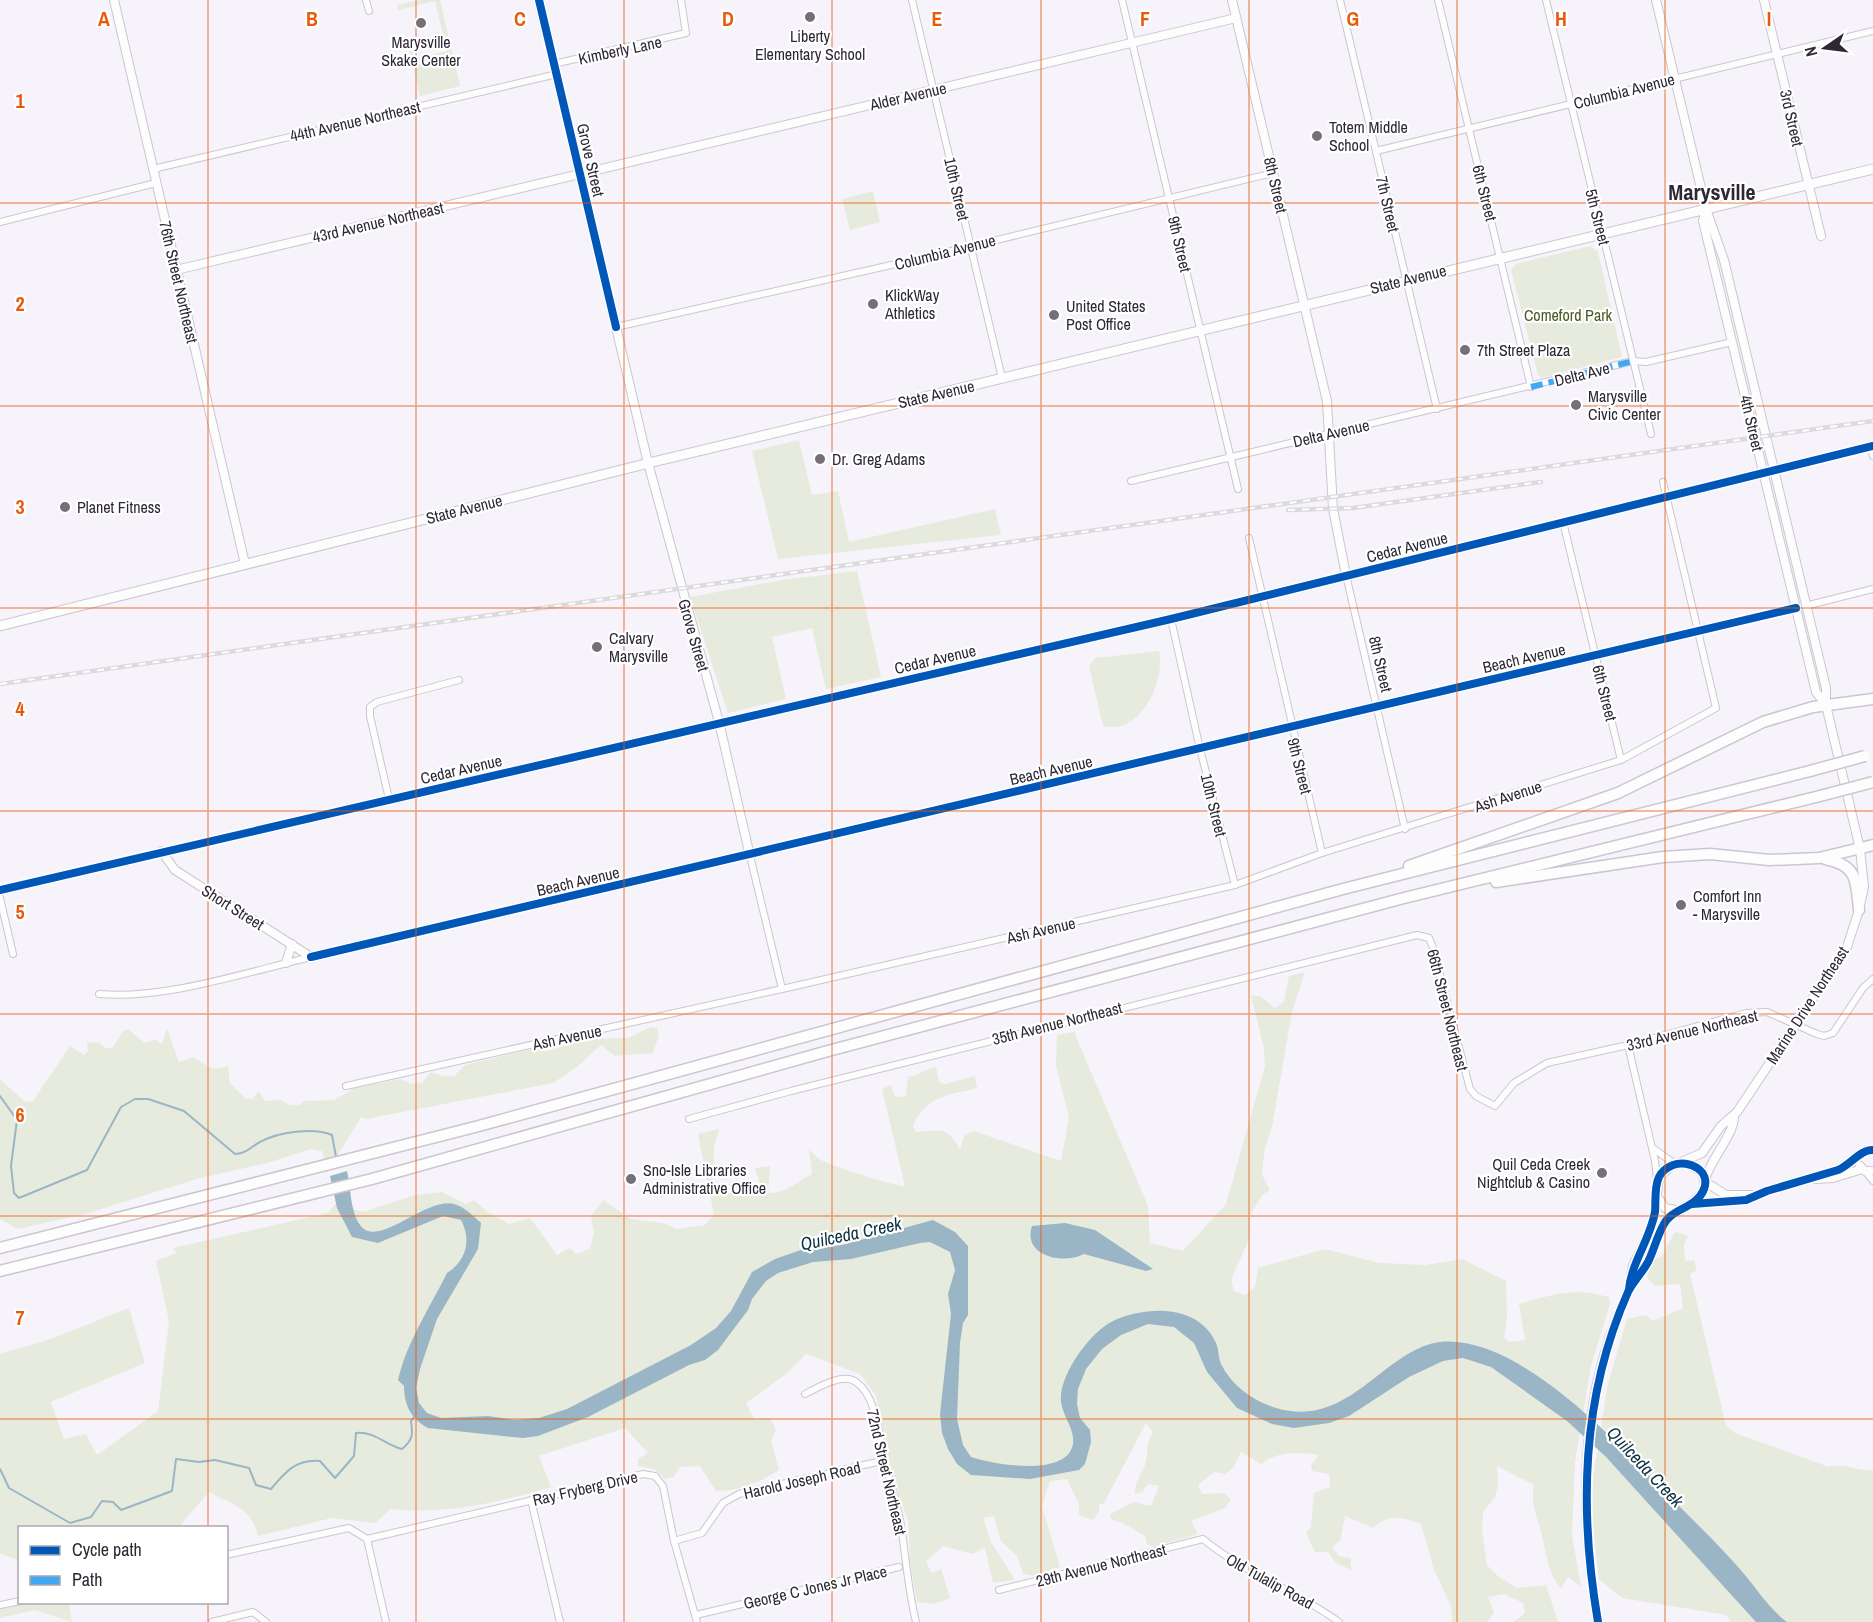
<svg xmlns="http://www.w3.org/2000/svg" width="1873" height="1622" font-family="'Archivo Narrow',sans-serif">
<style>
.green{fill:#e7ebdd}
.water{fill:#9ab5c6}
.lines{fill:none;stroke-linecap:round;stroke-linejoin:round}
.stream{stroke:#9ab5c6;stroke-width:2}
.minor-casing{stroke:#cbc6cf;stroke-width:8}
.tertiary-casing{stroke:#cbc6cf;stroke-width:10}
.secondary-casing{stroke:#cbc6cf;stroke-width:10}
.primary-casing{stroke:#cbc6cf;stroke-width:11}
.motorway-casing{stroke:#cbc6cf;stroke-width:13}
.minor{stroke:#fefdfe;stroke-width:6}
.tertiary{stroke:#fefdfe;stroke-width:8}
.secondary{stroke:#fefdfe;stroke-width:8}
.primary{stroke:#fefdfe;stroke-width:9}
.motorway{stroke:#fefdfe;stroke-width:10}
.rail-casing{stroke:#dcdadc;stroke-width:4.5}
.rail{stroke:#fff;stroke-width:2;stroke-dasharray:7;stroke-linecap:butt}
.motorway-bridge-casing{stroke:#cbc6cf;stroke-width:13;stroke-linecap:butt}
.motorway-bridge{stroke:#fefdfe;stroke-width:10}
.quiet{stroke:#3fa9f5;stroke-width:6;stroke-dasharray:12 6;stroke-linecap:butt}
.cycleway-casing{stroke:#fff;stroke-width:11}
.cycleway{stroke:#0057b8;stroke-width:8}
.grid{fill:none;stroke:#e8590c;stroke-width:1.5;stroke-opacity:0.55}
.poi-dot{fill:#746f79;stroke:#fff;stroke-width:2}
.labels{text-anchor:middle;stroke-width:4.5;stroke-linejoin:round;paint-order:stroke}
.poi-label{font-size:16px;fill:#2e2834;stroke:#fff;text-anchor:start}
.street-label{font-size:16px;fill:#2e2834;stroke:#fff}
.park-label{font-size:16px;fill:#4a591f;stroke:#fff}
.water-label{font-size:18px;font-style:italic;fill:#0c3241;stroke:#fff}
.district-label{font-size:22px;font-weight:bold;fill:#2e2834;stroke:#fff}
.grid-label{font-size:20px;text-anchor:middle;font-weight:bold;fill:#e8590c;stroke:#fff;stroke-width:4.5;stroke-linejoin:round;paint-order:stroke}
</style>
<rect width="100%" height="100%" fill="#f6f3fa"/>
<g class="green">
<path d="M420,0H440L460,86L420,96L406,36H408L414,59L447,51L435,1L398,10L397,5Z"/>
<path d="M873,191L880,222L850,230L842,199Z"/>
<path d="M1590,246L1598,252L1622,357L1541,378L1538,375L1511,270L1516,264Z"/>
<path d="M799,440L812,495L838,491L849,542L995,509L1001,535L778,559L752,451Z"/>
<path d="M857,571L881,677L826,689L812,628L772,637L786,699L728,713L690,597L782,580Z"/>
<path d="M1159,651C1166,681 1140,736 1103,726L1089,666L1095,658Z"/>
<path d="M1305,972L1292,1012L1272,1127L1265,1148L1262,1175L1270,1190L1262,1195L1250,1215V1237L1231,1280L1234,1291L1245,1295L1255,1287L1258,1268L1325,1249L1379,1263L1425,1265L1462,1259L1506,1281L1507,1319L1504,1337L1509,1342L1525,1340L1519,1304C1555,1294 1573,1287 1609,1297L1610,1304L1591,1366L1575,1462L1572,1535L1581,1587L1568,1577L1561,1589C1548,1570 1548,1562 1543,1540C1539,1518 1530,1510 1534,1485L1497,1466L1498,1486L1495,1497L1483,1512L1482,1530L1487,1565L1499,1577L1517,1588L1546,1585L1558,1622H1513L1525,1613L1523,1603L1504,1594L1488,1597L1494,1612L1488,1622H1452L1451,1606L1434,1570L1421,1524C1401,1517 1389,1513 1373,1528L1345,1516L1340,1541L1332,1547L1339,1556L1351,1558V1570L1335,1562L1328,1552H1315L1306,1533L1311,1527L1314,1493L1330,1487L1329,1474L1312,1471L1311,1465L1319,1455C1298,1452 1278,1451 1261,1464L1241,1452L1233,1468L1225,1474L1214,1472L1198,1485L1202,1494L1224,1493L1231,1499L1225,1508L1191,1521L1198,1534L1153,1547L1147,1544L1145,1536C1133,1530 1126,1522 1112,1520L1109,1515L1133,1502L1151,1506L1159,1486L1148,1484L1142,1492L1135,1494C1134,1484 1141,1474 1145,1465C1149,1454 1145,1443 1153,1432L1146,1423L1104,1503L1099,1505V1512L1093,1520L1079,1515V1504L1067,1479L1050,1481L1042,1506L1060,1567L1035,1576L1023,1574L1017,1556L1001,1541L994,1516L983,1518L991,1542L1015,1580L993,1583L985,1548L972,1554L943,1546L926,1562L932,1573L941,1569L950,1598L933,1604L917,1602L910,1560L908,1520L894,1482L876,1396L860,1374L806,1354L786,1374L746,1403L754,1419L770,1418L776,1430L771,1441L779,1470C761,1482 738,1491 716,1491L700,1466L680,1467L674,1477L665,1479L654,1469L638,1466V1459L648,1453L625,1428L539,1456L551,1487C501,1502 443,1515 391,1509L375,1523L332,1518L258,1536C251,1507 233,1505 209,1492L179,1527L20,1528L19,1561L0,1553V1354L48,1340L129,1308L145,1363L51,1402L64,1439L86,1434L97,1455L158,1411L169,1321L156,1261L176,1253L173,1248L328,1213L335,1204L363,1212L415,1195L441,1192L466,1204L474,1200L486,1211L509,1224L530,1218L557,1255L570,1248L576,1254L590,1249L594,1233L591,1216L603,1200L631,1219L663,1223L676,1229L705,1225L714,1215L698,1134L719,1129L714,1148L713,1188L718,1193H731L761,1187L755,1168L770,1166L768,1193C788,1193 794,1183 812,1174L809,1149C812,1152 816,1157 819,1159C828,1165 896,1187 905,1186L882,1089L891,1085L895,1097L906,1096L908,1077C919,1075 925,1069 936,1067L939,1082L945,1084L975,1076L977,1088C949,1095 925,1096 913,1126L916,1132C941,1130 948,1126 960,1150L964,1136L974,1131L1061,1161L1069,1117L1056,1066L1057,1035L1074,1032L1148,1206L1150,1243L1183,1251L1226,1204L1265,1066L1264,1049L1251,995L1260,996L1275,1008L1284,1002L1289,976Z"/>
<path d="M651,1027L657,1028L659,1035L653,1053L615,1056L601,1045L578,1066L553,1083L366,1119L361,1117L327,1173L322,1151L311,1149L267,1163L200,1178L85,1214L18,1229L0,1219V1079L25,1102L33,1101L70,1046L84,1055L88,1051L87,1042L100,1043L105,1048H112L123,1031L128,1029L145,1043L155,1039L162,1044L167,1029L179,1062L193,1057L213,1069L228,1067L230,1083L246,1099L253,1098L259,1091L265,1101L280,1100L290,1105H299L304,1101L334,1100L355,1088L401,1079L411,1084L422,1083L431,1072L443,1076H454L465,1065L541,1047L544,1052L589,1039L628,1038Z"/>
<path d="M1675,1232L1688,1236L1684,1245L1685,1261L1694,1260L1697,1270L1690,1274L1726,1426L1735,1433L1829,1467C1842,1462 1859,1472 1873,1470V1622H1787L1770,1609L1741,1570L1601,1426L1608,1383L1627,1319L1646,1315L1653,1321L1683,1308L1680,1284L1655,1286L1647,1277L1652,1259L1661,1257Z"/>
<path d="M1598,1449L1730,1590L1756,1622H1731L1726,1615L1622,1598L1599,1579C1594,1538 1588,1490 1598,1449Z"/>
<path d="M20,1602L69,1603L72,1622L35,1610L0,1618V1606Z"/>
</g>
<g class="water">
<path d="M347,1171C351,1188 350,1211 360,1225C378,1250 425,1197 454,1204C465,1207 473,1216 481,1223L478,1249L437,1319L420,1369L416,1388L419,1403L427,1413L441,1418L488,1416L515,1420L539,1418L567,1409L691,1345L716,1328L731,1311L752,1272L775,1259L801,1250L842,1245L933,1220L955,1232L968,1246V1315L963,1323L960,1343L957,1419L963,1445L971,1457C992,1464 1058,1476 1071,1450C1079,1434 1063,1418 1061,1402C1058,1376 1090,1332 1113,1321C1145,1306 1198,1303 1216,1343C1219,1349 1218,1358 1221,1364C1232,1386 1253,1401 1276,1408C1349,1430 1384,1349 1440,1342C1519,1334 1619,1444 1669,1496C1693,1520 1717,1543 1739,1568C1756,1587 1767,1607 1787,1622H1756L1606,1457L1567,1421L1491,1367L1463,1358L1443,1361L1409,1377L1349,1416L1329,1423L1294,1428L1272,1424L1237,1408L1207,1372L1194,1343L1174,1327L1148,1324L1121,1335L1102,1349L1086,1369L1078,1389L1077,1404L1080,1418L1090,1430L1091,1442L1085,1464L1079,1470L1030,1479L971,1475L957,1464L948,1449L942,1433L940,1414L951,1314L948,1294L955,1270L950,1252L930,1242L920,1243L851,1259L813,1262L778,1273L766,1281L752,1299L748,1310L718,1350L705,1360L689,1365L588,1417L538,1436L523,1438L428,1428C411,1419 404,1405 404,1386L398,1380C407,1342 429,1309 447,1273C466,1261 472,1240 461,1220L443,1216L378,1243L352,1237L337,1208L330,1176Z"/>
<path d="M1065,1223L1095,1230L1153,1269L1146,1271L1084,1254C1063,1265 1022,1256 1032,1226Z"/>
</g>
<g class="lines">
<g class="stream">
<path d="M0,1096L17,1120L11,1166L14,1193L19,1198L87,1170L121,1107L135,1099H148L184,1111L235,1154C248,1153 250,1147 260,1142C278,1132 314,1127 332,1135L336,1157"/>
<path d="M0,1469L9,1488L70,1523L91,1517L102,1501L113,1502L121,1510L172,1491L176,1459L199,1462L215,1460L249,1468L256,1485L271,1489C285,1472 296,1459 320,1461L335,1478L354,1456L356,1433C375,1431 385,1445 402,1449C413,1440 413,1434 411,1421L414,1417"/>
</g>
<g class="minor-casing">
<g id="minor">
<path d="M366,0L369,11"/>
<path d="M912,0L1002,378"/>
<path d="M1122,0L1238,489"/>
<path d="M1340,0L1437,409"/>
<path d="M1438,0L1531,387"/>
<path d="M1546,0L1651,434"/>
<path d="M554,64L686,33L681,0"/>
<path d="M1376,151L1873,31"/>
<path d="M153,169L557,74"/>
<path d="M0,222L156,183"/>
<path d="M616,327L918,259L1273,173"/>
<path d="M1871,447L1873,456"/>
<path d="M1131,481L1633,361L1646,362L1732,342"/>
<path d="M1563,522L1621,760"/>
<path d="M1249,538L1322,853"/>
<path d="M1346,575L1405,829"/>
<path d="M1805,606L1873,589"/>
<path d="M1171,619L1200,749L1235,885"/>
<path d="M389,799L370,716V707L377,702L459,680"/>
<path d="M750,856L782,989"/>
<path d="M0,898L13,954"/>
<path d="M99,994C164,1000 247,972 311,957"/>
<path d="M1628,1045L1655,1161L1657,1179"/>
<path d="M346,1086L782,989L1235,885L1322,853L1621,760L1716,708L1663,482"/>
<path d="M689,1119L791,1091L1417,935L1429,938L1432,945L1470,1089L1476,1096L1495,1106L1514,1083L1547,1063L1628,1045L1746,1013L1767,1012L1817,1034L1824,1036L1833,1033L1863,988L1873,979"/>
<path d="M1654,1149L1675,1164"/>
<path d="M1865,1171L1873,1181"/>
<path d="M805,1394C817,1388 843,1372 856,1382C878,1397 879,1440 885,1463C890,1484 898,1505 901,1526C906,1558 908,1590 916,1622"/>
<path d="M531,1500L560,1622"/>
<path d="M367,1539L643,1474L655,1476L663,1486L674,1541L697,1622"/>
<path d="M367,1539L386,1622"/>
<path d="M674,1541L702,1533L723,1503L739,1494L877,1462"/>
<path d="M226,1555L349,1528L367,1539"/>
<path d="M999,1590L1203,1539C1244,1573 1295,1590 1339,1622"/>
<path d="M0,1605L20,1601"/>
<path d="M696,1615L899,1567"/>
<path d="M212,1622L253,1612L266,1622"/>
</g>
</g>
<g class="tertiary-casing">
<g id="tertiary">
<path d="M114,0L245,564"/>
<path d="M539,0L648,463L719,722L750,856"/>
<path d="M1232,0L1327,401L1333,509L1346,575"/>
<path d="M1764,0L1821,236"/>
<path d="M176,270L1236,18"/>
<path d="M161,851L175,870L311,957L1796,608"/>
<path d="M0,890L1171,619L1873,446"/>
<path d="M286,963L292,944"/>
<path d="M1860,1166L1865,1171H1873"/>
<path d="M1816,1179L1833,1178L1862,1169"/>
<path d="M1705,1182L1726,1195H1751"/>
<path d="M1692,1204L1746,1200L1767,1191L1838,1170C1850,1165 1861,1149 1873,1150"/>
</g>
</g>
<g class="secondary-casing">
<g id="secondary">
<path d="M1706,209L1703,221L1816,692L1826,705"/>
<path d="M1705,1179C1711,1159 1734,1134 1734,1117"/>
<path d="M1656,1195L1665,1208L1680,1211"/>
<path d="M1629,1289L1633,1265L1648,1236L1654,1218L1659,1177L1670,1167L1702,1153L1721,1126L1737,1112L1847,947L1859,910L1864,887L1860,849L1826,705V688L1724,260L1706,209L1656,0"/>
<path d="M1598,1622C1579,1512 1578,1393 1629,1291C1634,1280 1643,1271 1649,1261C1655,1249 1657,1233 1664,1223C1675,1207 1694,1208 1705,1188L1703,1173L1690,1165L1682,1163"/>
</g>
</g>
<g class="primary-casing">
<path id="primary" d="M0,626L657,461L1873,169"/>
</g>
<g class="motorway-casing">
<g id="motorway">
<path d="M1825,859C1858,865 1856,881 1859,910"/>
<path d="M1409,866L1618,793L1763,722L1813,707L1873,699"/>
<path d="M1496,882L1663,857L1710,854L1769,860L1819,858L1873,845"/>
<path d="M0,1248L475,1127L1343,889L1810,771"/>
<path d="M0,1271L372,1179L828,1051L1404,898L1820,796"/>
</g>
</g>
<use href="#minor" class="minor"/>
<use href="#tertiary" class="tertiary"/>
<use href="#secondary" class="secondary"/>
<use href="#primary" class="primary"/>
<use href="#motorway" class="motorway"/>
<g class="rail-casing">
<g id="rail">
<path d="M1288,510L1353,508L1541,482"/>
<path d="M0,684L1873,421"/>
</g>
</g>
<use href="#rail" class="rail"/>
<g class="motorway-bridge-casing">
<g id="motorway-bridge">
<path d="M1810,771L1865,756"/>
<path d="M1820,796L1873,782"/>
</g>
</g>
<use href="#motorway-bridge" class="motorway-bridge"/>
<path class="quiet" d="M1531,387L1633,361"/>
<g class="cycleway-casing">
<g id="cycleway">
<path d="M539,0L616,327"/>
<path d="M0,890L1171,619L1873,446"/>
<path d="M311,957L1796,608"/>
<path d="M1692,1204L1746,1200L1767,1191L1838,1170C1850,1165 1861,1149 1873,1150"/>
<path d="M1598,1622C1579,1510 1581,1398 1628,1292C1633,1282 1642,1273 1648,1262C1654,1250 1657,1236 1664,1224C1672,1208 1697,1208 1704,1189C1711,1171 1689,1159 1673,1165C1668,1167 1662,1171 1659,1177C1654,1187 1656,1201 1655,1212C1650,1240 1632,1261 1629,1289"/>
</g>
</g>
<use href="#cycleway" class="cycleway"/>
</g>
<path class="grid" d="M208,0V1528M416,0V1622M624,0V1622M832,0V1622M1041,0V1622M1249,0V1622M1457,0V1622M1665,0V1622M0,203H1873M0,406H1873M0,608H1873M0,811H1873M0,1014H1873M0,1216H1873M0,1419H1873M208,1602V1622"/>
<g class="poi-dot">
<circle cx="810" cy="17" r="6"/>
<circle cx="421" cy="23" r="6"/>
<circle cx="1317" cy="136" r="6"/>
<circle cx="873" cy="304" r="6"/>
<circle cx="1054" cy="315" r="6"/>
<circle cx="1465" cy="350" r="6"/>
<circle cx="1576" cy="405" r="6"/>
<circle cx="820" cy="459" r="6"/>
<circle cx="65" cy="507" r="6"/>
<circle cx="597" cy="647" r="6"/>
<circle cx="1681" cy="905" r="6"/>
<circle cx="1602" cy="1173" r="6"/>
<circle cx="631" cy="1179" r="6"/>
</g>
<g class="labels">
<g class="poi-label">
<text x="810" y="42" text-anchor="middle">Liberty<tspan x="810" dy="18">Elementary School</tspan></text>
<text x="421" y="48" text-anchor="middle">Marysville<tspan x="421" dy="18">Skake Center</tspan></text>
<text x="1329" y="133">Totem Middle<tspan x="1329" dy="18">School</tspan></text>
<text x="885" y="301">KlickWay<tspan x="885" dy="18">Athletics</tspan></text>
<text x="1066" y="312">United States<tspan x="1066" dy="18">Post Office</tspan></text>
<text x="1477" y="356">7th Street Plaza</text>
<text x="1588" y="402">Marysville<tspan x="1588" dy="18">Civic Center</tspan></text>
<text x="832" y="465">Dr. Greg Adams</text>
<text x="77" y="513">Planet Fitness</text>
<text x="609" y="644">Calvary<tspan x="609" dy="18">Marysville</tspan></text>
<text x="1693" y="902">Comfort Inn<tspan x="1693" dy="18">- Marysville</tspan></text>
<text x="1590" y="1170" text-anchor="end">Quil Ceda Creek<tspan x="1590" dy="18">Nightclub &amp; Casino</tspan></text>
<text x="643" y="1176">Sno-Isle Libraries<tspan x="643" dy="18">Administrative Office</tspan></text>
</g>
<g class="street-label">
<text transform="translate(620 50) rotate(-12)" y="6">Kimberly Lane</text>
<text transform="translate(1624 91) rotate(-14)" y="6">Columbia Avenue</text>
<text transform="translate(908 96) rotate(-13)" y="6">Alder Avenue</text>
<text transform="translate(1792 118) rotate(77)" y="6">3rd Street</text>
<text transform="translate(355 121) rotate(-13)" y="6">44th Avenue Northeast</text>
<text transform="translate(591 160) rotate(77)" y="6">Grove Street</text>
<text transform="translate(1276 185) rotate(77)" y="6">8th Street</text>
<text transform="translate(957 189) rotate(77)" y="6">10th Street</text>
<text transform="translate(1485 193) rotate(76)" y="6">6th Street</text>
<text transform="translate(1388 204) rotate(77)" y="6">7th Street</text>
<text transform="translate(1598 217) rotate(76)" y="6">5th Street</text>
<text transform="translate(378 222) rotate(-13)" y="6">43rd Avenue Northeast</text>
<text transform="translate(1180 244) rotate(77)" y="6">9th Street</text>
<text transform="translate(945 252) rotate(-14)" y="6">Columbia Avenue</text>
<text transform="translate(1408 279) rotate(-14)" y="6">State Avenue</text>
<text transform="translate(179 282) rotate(77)" y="6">76th Street Northeast</text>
<text transform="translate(1582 374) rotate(-14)" y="6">Delta Ave</text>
<text transform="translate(936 394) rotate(-13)" y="6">State Avenue</text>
<text transform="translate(1752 423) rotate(77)" y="6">4th Street</text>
<text transform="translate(1331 433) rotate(-13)" y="6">Delta Avenue</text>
<text transform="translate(464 509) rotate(-14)" y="6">State Avenue</text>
<text transform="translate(1407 547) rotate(-14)" y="6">Cedar Avenue</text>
<text transform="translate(694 635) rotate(74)" y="6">Grove Street</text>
<text transform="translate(1524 658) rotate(-13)" y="6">Beach Avenue</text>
<text transform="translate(935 659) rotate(-13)" y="6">Cedar Avenue</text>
<text transform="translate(1381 664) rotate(77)" y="6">8th Street</text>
<text transform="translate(1605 693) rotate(76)" y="6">6th Street</text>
<text transform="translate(1300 766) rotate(76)" y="6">9th Street</text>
<text transform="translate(461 769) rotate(-13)" y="6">Cedar Avenue</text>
<text transform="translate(1051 770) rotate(-13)" y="6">Beach Avenue</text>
<text transform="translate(1508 796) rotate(-18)" y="6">Ash Avenue</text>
<text transform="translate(1214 805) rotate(76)" y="6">10th Street</text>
<text transform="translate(578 881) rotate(-13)" y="6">Beach Avenue</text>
<text transform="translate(233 907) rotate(32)" y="6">Short Street</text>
<text transform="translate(1041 930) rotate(-13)" y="6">Ash Avenue</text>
<text transform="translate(1807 1005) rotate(-57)" y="6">Marine Drive Northeast</text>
<text transform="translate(1448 1010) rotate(76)" y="6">66th Street Northeast</text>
<text transform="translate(1057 1023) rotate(-14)" y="6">35th Avenue Northeast</text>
<text transform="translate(1692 1030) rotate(-13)" y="6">33rd Avenue Northeast</text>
<text transform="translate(567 1037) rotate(-12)" y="6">Ash Avenue</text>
<text transform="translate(887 1472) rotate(77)" y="6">72nd Street Northeast</text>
<text transform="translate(802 1480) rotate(-13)" y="6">Harold Joseph Road</text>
<text transform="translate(585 1488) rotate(-13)" y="6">Ray Fryberg Drive</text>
<text transform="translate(1101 1565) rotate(-14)" y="6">29th Avenue Northeast</text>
<text transform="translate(1270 1581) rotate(29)" y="6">Old Tulalip Road</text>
<text transform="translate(815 1587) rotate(-13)" y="6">George C Jones Jr Place</text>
</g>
<g class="park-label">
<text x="1568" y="321">Comeford Park</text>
</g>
<g class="water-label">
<text transform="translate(851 1234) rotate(-12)" y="6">Quilceda Creek</text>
<text transform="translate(1645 1467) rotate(47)" y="6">Quilceda Creek</text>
</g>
<g class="district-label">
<text x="1712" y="200">Marysville</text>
</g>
</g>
<g class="grid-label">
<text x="104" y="26">A</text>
<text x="312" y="26">B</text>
<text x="520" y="26">C</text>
<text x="728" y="26">D</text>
<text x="937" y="26">E</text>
<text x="1145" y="26">F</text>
<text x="1353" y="26">G</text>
<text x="1561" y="26">H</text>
<text x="1769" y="26">I</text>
<text x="20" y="108">1</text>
<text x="20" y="311">2</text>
<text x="20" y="514">3</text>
<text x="20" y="716">4</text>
<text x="20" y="919">5</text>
<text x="20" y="1122">6</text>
<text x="20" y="1325">7</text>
</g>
<rect x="18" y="1526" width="210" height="78" fill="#ffffff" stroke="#aba9ae" stroke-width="1.5"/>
<rect x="30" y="1546" width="30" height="9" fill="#0057b8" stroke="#aba9ae" stroke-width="1.5"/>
<text x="72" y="1556" font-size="18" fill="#2e2834">Cycle path</text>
<rect x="30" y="1576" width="30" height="9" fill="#3fa9f5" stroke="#aba9ae" stroke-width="1.5"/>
<text x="72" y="1586" font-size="18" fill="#2e2834">Path</text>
<g transform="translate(1825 48) rotate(256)" stroke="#ffffff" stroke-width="4.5" paint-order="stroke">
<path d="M0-4.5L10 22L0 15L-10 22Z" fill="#2e2834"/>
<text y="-9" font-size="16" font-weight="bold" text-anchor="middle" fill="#2e2834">N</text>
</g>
</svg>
